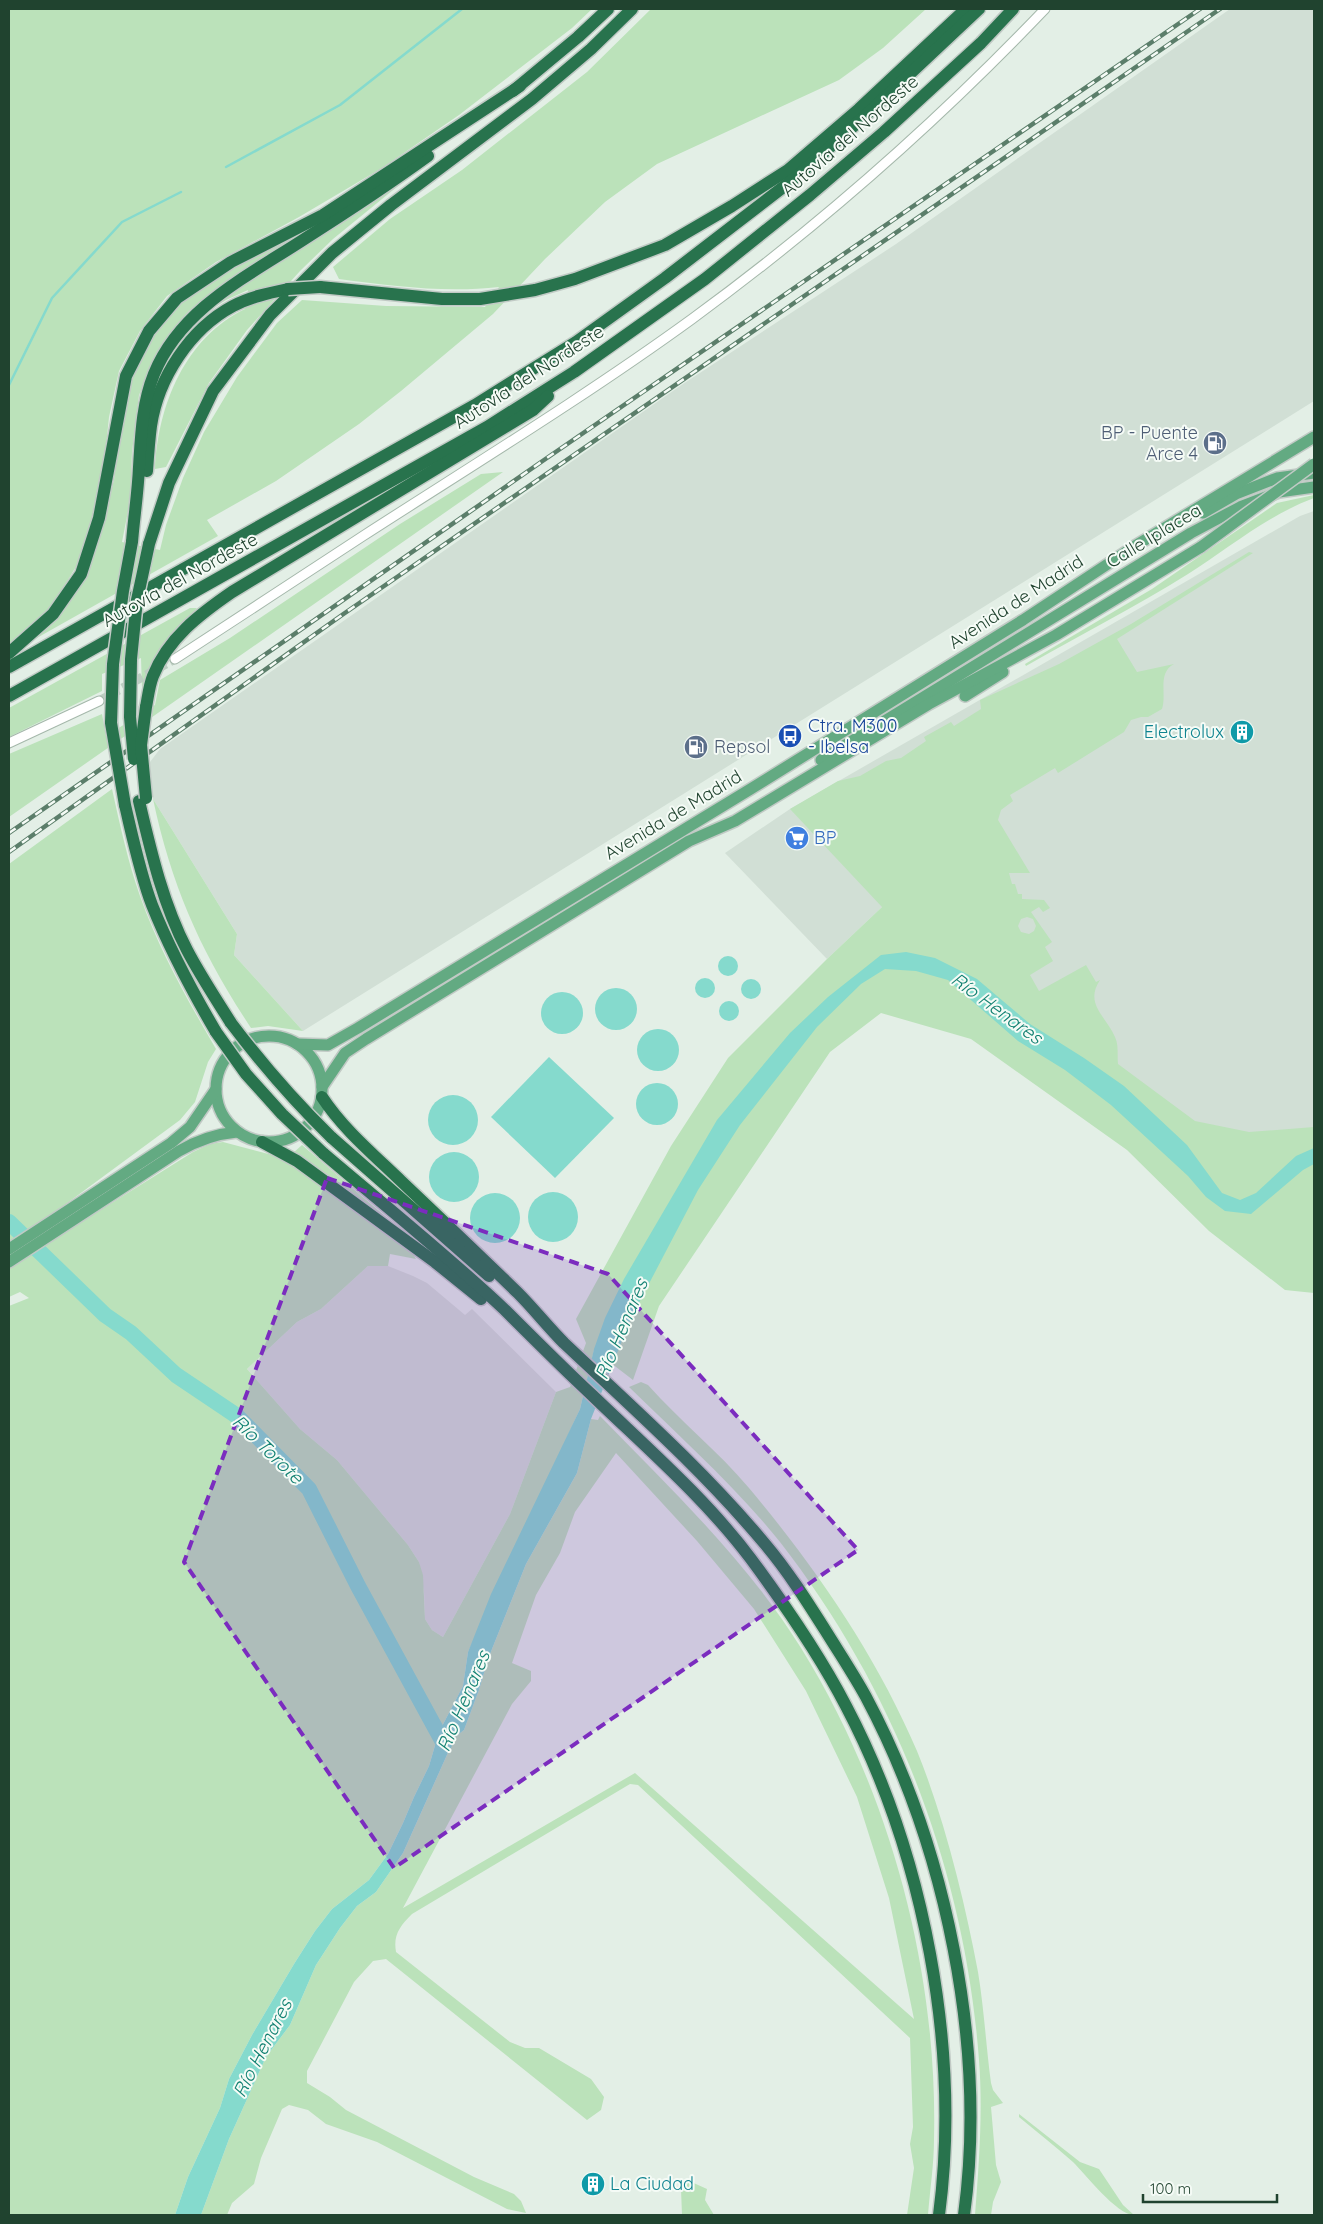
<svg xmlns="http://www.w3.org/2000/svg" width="1323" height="2224" font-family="Quicksand,sans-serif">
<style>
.built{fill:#d1dfd5}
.green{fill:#bbe2ba;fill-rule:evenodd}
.water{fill:#85dacd}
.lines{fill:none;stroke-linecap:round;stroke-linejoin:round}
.stream{stroke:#85dacd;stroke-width:2.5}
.river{stroke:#85dacd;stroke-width:16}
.minor-tunnel{stroke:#bccdc1;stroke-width:9;stroke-dasharray:9 4.5;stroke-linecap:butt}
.minor-casing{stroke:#a5b8ab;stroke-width:11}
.major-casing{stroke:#c1cac5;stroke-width:14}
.highway-casing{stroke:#c1cac5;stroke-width:15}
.minor{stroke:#fff;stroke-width:9}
.major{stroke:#63aa82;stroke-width:11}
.highway{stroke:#28734d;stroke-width:12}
.rail-casing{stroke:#5b7e6a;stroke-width:4.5}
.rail{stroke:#f5fbf6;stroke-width:2.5;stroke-dasharray:8;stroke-linecap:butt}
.major-bridge-casing{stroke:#c1cac5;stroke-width:14;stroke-linecap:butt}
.highway-bridge-casing{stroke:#c1cac5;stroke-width:15;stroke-linecap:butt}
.major-bridge{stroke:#63aa82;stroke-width:11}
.highway-bridge{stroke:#28734d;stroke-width:12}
.marked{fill:#7b2cbf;fill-opacity:0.2;stroke:#7b2cbf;stroke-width:4;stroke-dasharray:10 6;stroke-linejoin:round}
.labels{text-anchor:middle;stroke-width:4;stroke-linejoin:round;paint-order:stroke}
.street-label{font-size:18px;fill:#20432f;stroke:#f5fbf6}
.service-label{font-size:18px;fill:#4e5e75;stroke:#f5fbf6;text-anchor:end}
.transit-label{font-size:18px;fill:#164399;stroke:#f5fbf6;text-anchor:start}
.culture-label{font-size:18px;fill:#0d838f;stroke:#f5fbf6;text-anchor:end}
.shop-label{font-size:18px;fill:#366cbe;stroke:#f5fbf6;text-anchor:start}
.water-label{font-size:19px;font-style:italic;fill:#128172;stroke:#f5fbf6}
</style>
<rect width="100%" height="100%" fill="#e3efe6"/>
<g class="built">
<path d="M1230,9H1314V401L303,1031L234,955L237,934L153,799L150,762L160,749L680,386L896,244Z"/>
<path d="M1314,511V1135L1212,1138L882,907L827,959L725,853L790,809L1300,516Z"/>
<path d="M368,1266H388L413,1276L427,1283L465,1315L472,1309L556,1392L510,1514L443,1637L432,1630L425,1619L424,1592L419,1562L408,1545L337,1460L300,1429L247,1369L297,1322L321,1309Z"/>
</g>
<g class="green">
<path d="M9,9H592L572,28L459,115L382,168L299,217L216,262L167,296L140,331L119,371L109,417L102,485L83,555L54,603L30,631L9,647Z"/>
<path d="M651,9H926L883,48L839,80L657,164L605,202L545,259L493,314L401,391L359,424L276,481L207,520L218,536L35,639L60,613L78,587L92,562L114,480L121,419L130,380L158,324L187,295L241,262L306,227L279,249L225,282L189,311L172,330L154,360L139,395L132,452L130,501L122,542L160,550L166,525L183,478L204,432L237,377L277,323L302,300L386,306L485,307L499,287C445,293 392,286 339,279L333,267L390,219L462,170L587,72Z"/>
<path d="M409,177L333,239L300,271L247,330L209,383L166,467L155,469C158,405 185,338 245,309L248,290L226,300L201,316L213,304Z"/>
<path d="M503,472L9,817V754L102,714L106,736L155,705L160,680L230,638L400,524L481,474Z"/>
<path d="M1314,495V498C1268,515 1229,548 1188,574C1135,607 1080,635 1026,666L1025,664L1152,589L1277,503Z"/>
<path d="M1249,552L1253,553L1117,639L1137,672L1174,664C1157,673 1167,694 1162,709L1148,717H1141L1131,720L1124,732L1058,773L1055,768L1010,795L1013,801L1001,810L998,820L1030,873H1009L1012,884H1015L1018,894H1022V899L1044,900L1050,908L1043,912L1039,907L1031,912L1052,942L1045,947L1053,961L1030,975L1039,991L1086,965L1096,982L1100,980C1084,1004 1106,1016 1115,1037C1119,1045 1117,1055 1118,1064L1195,1121L1249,1132L1314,1127V1293L1285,1290L1209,1231L1127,1150L971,1039L881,1013L830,1052L659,1306L633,1380L594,1350L580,1409L468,1652L463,1686L439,1732L429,1766L414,1797L403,1823L388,1854L369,1880L332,1909L315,1931L294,1964L252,2035L229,2079L220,2108L188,2177L175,2215H9V1306L29,1298L20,1292L9,1297V864L112,789C120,825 128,862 140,896C159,950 187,999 216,1049L208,1062L195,1102L180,1120L55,1212L67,1231L193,1152L210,1144L223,1142L280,1157L323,1185L412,1252L416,1259L390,1254L388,1266H368L321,1309L297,1322L247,1369L300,1429L337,1460L408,1545L419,1562L423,1575L425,1619L432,1630L443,1637L510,1514L556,1392L570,1387L586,1343L576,1319L671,1146L728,1058L827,959L882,907L790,809L838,781L860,776L886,761L901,758L926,741L924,737L951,722L954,726L981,709L980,700L1059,664L1131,624ZM1027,917L1033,919L1036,926L1034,931L1029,934L1021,932L1018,926L1021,919Z"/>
<path d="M190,608H197L155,658L142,688L141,658L102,674V691L9,737V708Z"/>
<path d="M153,799L237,934L234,955L303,1031L268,1026L251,1028C201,952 172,888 153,799Z"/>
<path d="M302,1145L420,1246L292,1154Z"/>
<path d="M641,1382L648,1385C680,1421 718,1451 749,1488C816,1568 876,1655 917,1751C944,1817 965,1902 978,1972C984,2008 986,2046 991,2083L993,2090L1003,2103L991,2107L996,2165L1001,2182L993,2202L991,2215H975C979,2164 983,2111 979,2060C965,1872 896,1691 780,1542C735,1486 680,1437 629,1387Z"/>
<path d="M600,1416C671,1489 747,1561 801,1648C890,1791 938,1971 934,2139C934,2164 930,2190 928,2215H907L914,2168L910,2144L913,2127L910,2038L638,1785L630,1784L412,1914C400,1926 393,1935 396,1952L510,2042L525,2048H539L591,2079L604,2097L601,2110L587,2120L386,1959L373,1961L354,1982L307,2071V2083L330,2097L346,2110L474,2177L514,2194L521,2201L526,2213L507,2209L377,2142L326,2124L308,2110L289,2105L282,2109L261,2158L254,2184L232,2203L227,2215H201L229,2139L266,2057L290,2025L316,1965L340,1928L357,1906L376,1892L403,1853L455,1737L464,1730L479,1690L488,1659L526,1564L577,1473L591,1419L598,1420ZM616,1453L697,1541L754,1609L806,1691L857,1797L889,1898L914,2019L635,1773L403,1908L512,1704L531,1681V1671L512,1663L536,1595L560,1553L575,1512Z"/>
<path d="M1019,2114L1080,2162L1099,2169L1123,2205L1134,2215C1117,2215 1085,2174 1073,2162C1056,2147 1037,2132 1019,2117Z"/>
<path d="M687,2180L707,2189L705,2200L714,2215H682L681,2189Z"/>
</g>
<g class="water">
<path d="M906,952L935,958L977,979L1030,1024L1084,1058L1124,1086L1187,1145L1222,1193L1240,1200L1256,1193L1296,1156L1314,1148V1164L1303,1170L1251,1214L1225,1211L1206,1197L1188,1176L1111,1105L1065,1070L1018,1041L948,980L916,971L885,969L861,984L817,1027L740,1125L698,1190L631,1318L591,1419L577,1473L526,1564L488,1659L479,1690L464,1730L455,1737L403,1853L376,1892L357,1906L340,1928L316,1965L290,2025L266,2057L229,2139L201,2215H175L188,2177L220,2108L229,2079L252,2035L294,1964L315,1931L332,1909L369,1880L388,1854L403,1823L414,1797L429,1766L439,1732L463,1686L468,1652L491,1594L580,1409L594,1349L605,1318L624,1279L717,1120L790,1033L828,997L881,955Z"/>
<circle cx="728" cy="966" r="10"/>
<circle cx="705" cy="988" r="10"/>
<circle cx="751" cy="989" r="10"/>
<circle cx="616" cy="1009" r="21"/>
<circle cx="562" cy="1013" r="21"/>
<circle cx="729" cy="1011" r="10"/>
<circle cx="658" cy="1050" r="21"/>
<path d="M549,1057L614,1118L555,1178L491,1117Z"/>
<circle cx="657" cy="1104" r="21"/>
<circle cx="453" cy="1120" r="25"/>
<circle cx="454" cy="1177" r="25"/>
<circle cx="553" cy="1217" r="25"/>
<circle cx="495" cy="1218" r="25"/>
</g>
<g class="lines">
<g class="stream">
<path d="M226,167L340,105L462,9"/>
<path d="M9,385L52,298L122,222L181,192"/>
</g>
<path class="river" d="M9,1222L105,1315L131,1333L176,1375L237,1416L309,1489L358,1586L444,1744"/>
<path class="minor-tunnel" d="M99,701L175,659"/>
<g class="minor-casing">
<g id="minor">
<path d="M175,659C238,618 300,577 363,536C473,465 586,396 692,319C819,226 937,122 1045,9"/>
<path d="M9,743L99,701"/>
</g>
</g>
<g class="major-casing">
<g id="major">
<path d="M1203,513L1236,494L1277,478L1314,473"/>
<path d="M965,696L1003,672"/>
<path d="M821,760L1191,533L1240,507L1279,492L1314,487"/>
<circle cx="269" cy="1089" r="53"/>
<path d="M297,1044L328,1045L358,1028L749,790L1023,620L1135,546L1314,437"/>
<path d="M322,1087L345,1053L366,1039L689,841L735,821L929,704L1056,635L1201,547"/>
<path d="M9,1249L171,1143L190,1127L216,1089"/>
<path d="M9,1262L179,1151C198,1140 215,1134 237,1132"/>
</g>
</g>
<g class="highway-casing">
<g id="highway">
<path d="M513,91L578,37L608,9"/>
<path d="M320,287L442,299H480L535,290L575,279L665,245L732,206L788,170L859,109L966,9"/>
<path d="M147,471C148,456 149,441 151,426C158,378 190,329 233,306C250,297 269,293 288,289"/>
<path d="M132,542C134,517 138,492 139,467C141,435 142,404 154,374C181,308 248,276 306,238C347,212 388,185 428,156"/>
<path d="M149,544L169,483L213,391L270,315L332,253L391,205L532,99L591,49L632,9"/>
<path d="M9,653L53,614L81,574L99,518L126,376L149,331L177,298L231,262L323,215L520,86"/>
<path d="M9,667L475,405L576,342L665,278L795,178L865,116L979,9"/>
<path d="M9,696L487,427L574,372L705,279L810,195L884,132L981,43L1013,9"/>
<path d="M146,707C148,697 149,686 153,676C168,638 200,614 232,592L533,410L548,396"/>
<path d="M130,717L131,659"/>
<path d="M111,723L113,664"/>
<path d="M139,801C151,852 163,904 187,950C200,975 216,999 231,1023"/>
<path d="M125,805C133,839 140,873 152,905C170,950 192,991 216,1032"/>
<path d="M322,1097C343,1129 373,1154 401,1181C440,1218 479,1255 518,1293C534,1309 548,1327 564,1343C633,1408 704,1471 765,1544C788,1571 808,1603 827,1633C840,1654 854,1675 866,1697C946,1847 987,2046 964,2215"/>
<path d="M331,1137L489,1276"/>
<path d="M262,1142L297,1161L435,1262L481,1299"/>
<path d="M323,1153C384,1205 447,1255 505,1310C534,1339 563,1368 593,1396C647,1448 706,1499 751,1559C785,1605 819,1654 846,1706C924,1854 961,2049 939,2215"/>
</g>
</g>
<use href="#minor" class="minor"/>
<use href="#major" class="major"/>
<use href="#highway" class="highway"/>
<g class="rail-casing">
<g id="rail">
<path d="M9,833L544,460L1200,9"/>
<path d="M9,852L342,615L1220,9"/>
</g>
</g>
<use href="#rail" class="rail"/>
<g class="major-bridge-casing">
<path id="major-bridge" d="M1201,547L1314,464"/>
</g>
<g class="highway-bridge-casing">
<g id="highway-bridge">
<path d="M288,289L320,287"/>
<path d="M131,659L137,600L149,544"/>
<path d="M113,664L123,591L132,542"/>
<path d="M130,717L134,759"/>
<path d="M111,723L125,805"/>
<path d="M146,798L141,745L146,707"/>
<path d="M231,1023C262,1064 294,1101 331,1137"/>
<path d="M216,1032L246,1074L282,1114L323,1153"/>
</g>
</g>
<use href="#major-bridge" class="major-bridge"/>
<use href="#highway-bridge" class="highway-bridge"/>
</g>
<path class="marked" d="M327,1178L608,1274L858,1550L394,1868L184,1562Z"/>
<defs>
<g id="fuel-disc" transform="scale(1.25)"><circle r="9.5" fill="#5c6f8a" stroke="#f5fbf6"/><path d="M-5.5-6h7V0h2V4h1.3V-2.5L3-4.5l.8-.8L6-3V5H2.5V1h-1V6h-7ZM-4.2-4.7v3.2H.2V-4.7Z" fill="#fff"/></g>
<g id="building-disc" transform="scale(1.25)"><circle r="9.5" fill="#0f9aa8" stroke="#f5fbf6"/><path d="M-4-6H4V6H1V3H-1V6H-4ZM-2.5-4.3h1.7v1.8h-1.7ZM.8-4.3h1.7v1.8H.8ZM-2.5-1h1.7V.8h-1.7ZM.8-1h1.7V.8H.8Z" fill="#fff"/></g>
<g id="bus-disc" transform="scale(1.25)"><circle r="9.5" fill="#1a4fb4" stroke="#f5fbf6"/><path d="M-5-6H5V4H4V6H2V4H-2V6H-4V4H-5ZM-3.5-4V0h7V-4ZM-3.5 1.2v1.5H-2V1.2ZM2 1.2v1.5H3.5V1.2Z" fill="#fff"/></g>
<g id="supermarket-disc" transform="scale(1.25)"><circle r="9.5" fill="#3f7fe0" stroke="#f5fbf6"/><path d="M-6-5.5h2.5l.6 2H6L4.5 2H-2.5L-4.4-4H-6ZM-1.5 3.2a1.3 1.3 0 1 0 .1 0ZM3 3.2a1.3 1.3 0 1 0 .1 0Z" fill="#fff"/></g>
</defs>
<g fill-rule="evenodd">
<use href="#fuel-disc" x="1215" y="443"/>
<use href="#building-disc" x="1242" y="732"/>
<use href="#bus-disc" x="790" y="736"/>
<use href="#fuel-disc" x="696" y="747"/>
<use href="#supermarket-disc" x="797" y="838"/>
<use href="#building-disc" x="593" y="2184"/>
</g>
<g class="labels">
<g class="street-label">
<text transform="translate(850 136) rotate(-41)" y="6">Autovía del Nordeste</text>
<text transform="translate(529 377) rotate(-33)" y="6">Autovía del Nordeste</text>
<text transform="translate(1154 536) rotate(-31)" y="6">Calle Iplacea</text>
<text transform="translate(180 580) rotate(-29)" y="6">Autovía del Nordeste</text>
<text transform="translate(1016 602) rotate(-33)" y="6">Avenida de Madrid</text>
<text transform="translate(673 815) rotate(-31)" y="6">Avenida de Madrid</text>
</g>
<g class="service-label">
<text x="1198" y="439">BP - Puente<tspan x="1198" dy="21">Arce 4</tspan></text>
<text x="714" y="753" text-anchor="start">Repsol</text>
</g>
<g class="transit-label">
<text x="808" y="732">Ctra. M300<tspan x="808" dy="21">- Ibelsa</tspan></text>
</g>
<g class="culture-label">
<text x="1224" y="738">Electrolux</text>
<text x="610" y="2190" text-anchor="start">La Ciudad</text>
</g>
<g class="shop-label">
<text x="814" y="844">BP</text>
</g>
<g class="water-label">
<text transform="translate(997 1008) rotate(36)" y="7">Río Henares</text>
<text transform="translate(621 1329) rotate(-67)" y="7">Río Henares</text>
<text transform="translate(268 1449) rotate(44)" y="7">Río Torote</text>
<text transform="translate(463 1701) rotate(-67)" y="7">Río Henares</text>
<text transform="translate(262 2048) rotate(-63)" y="7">Río Henares</text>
</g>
</g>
<rect width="1323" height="2224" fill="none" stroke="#20432f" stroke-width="20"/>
<path d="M1143 2194v8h134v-8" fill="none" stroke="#20432f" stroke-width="2.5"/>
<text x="1150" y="2194" font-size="15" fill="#20432f" stroke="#f5fbf6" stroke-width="4" paint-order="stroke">100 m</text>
</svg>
